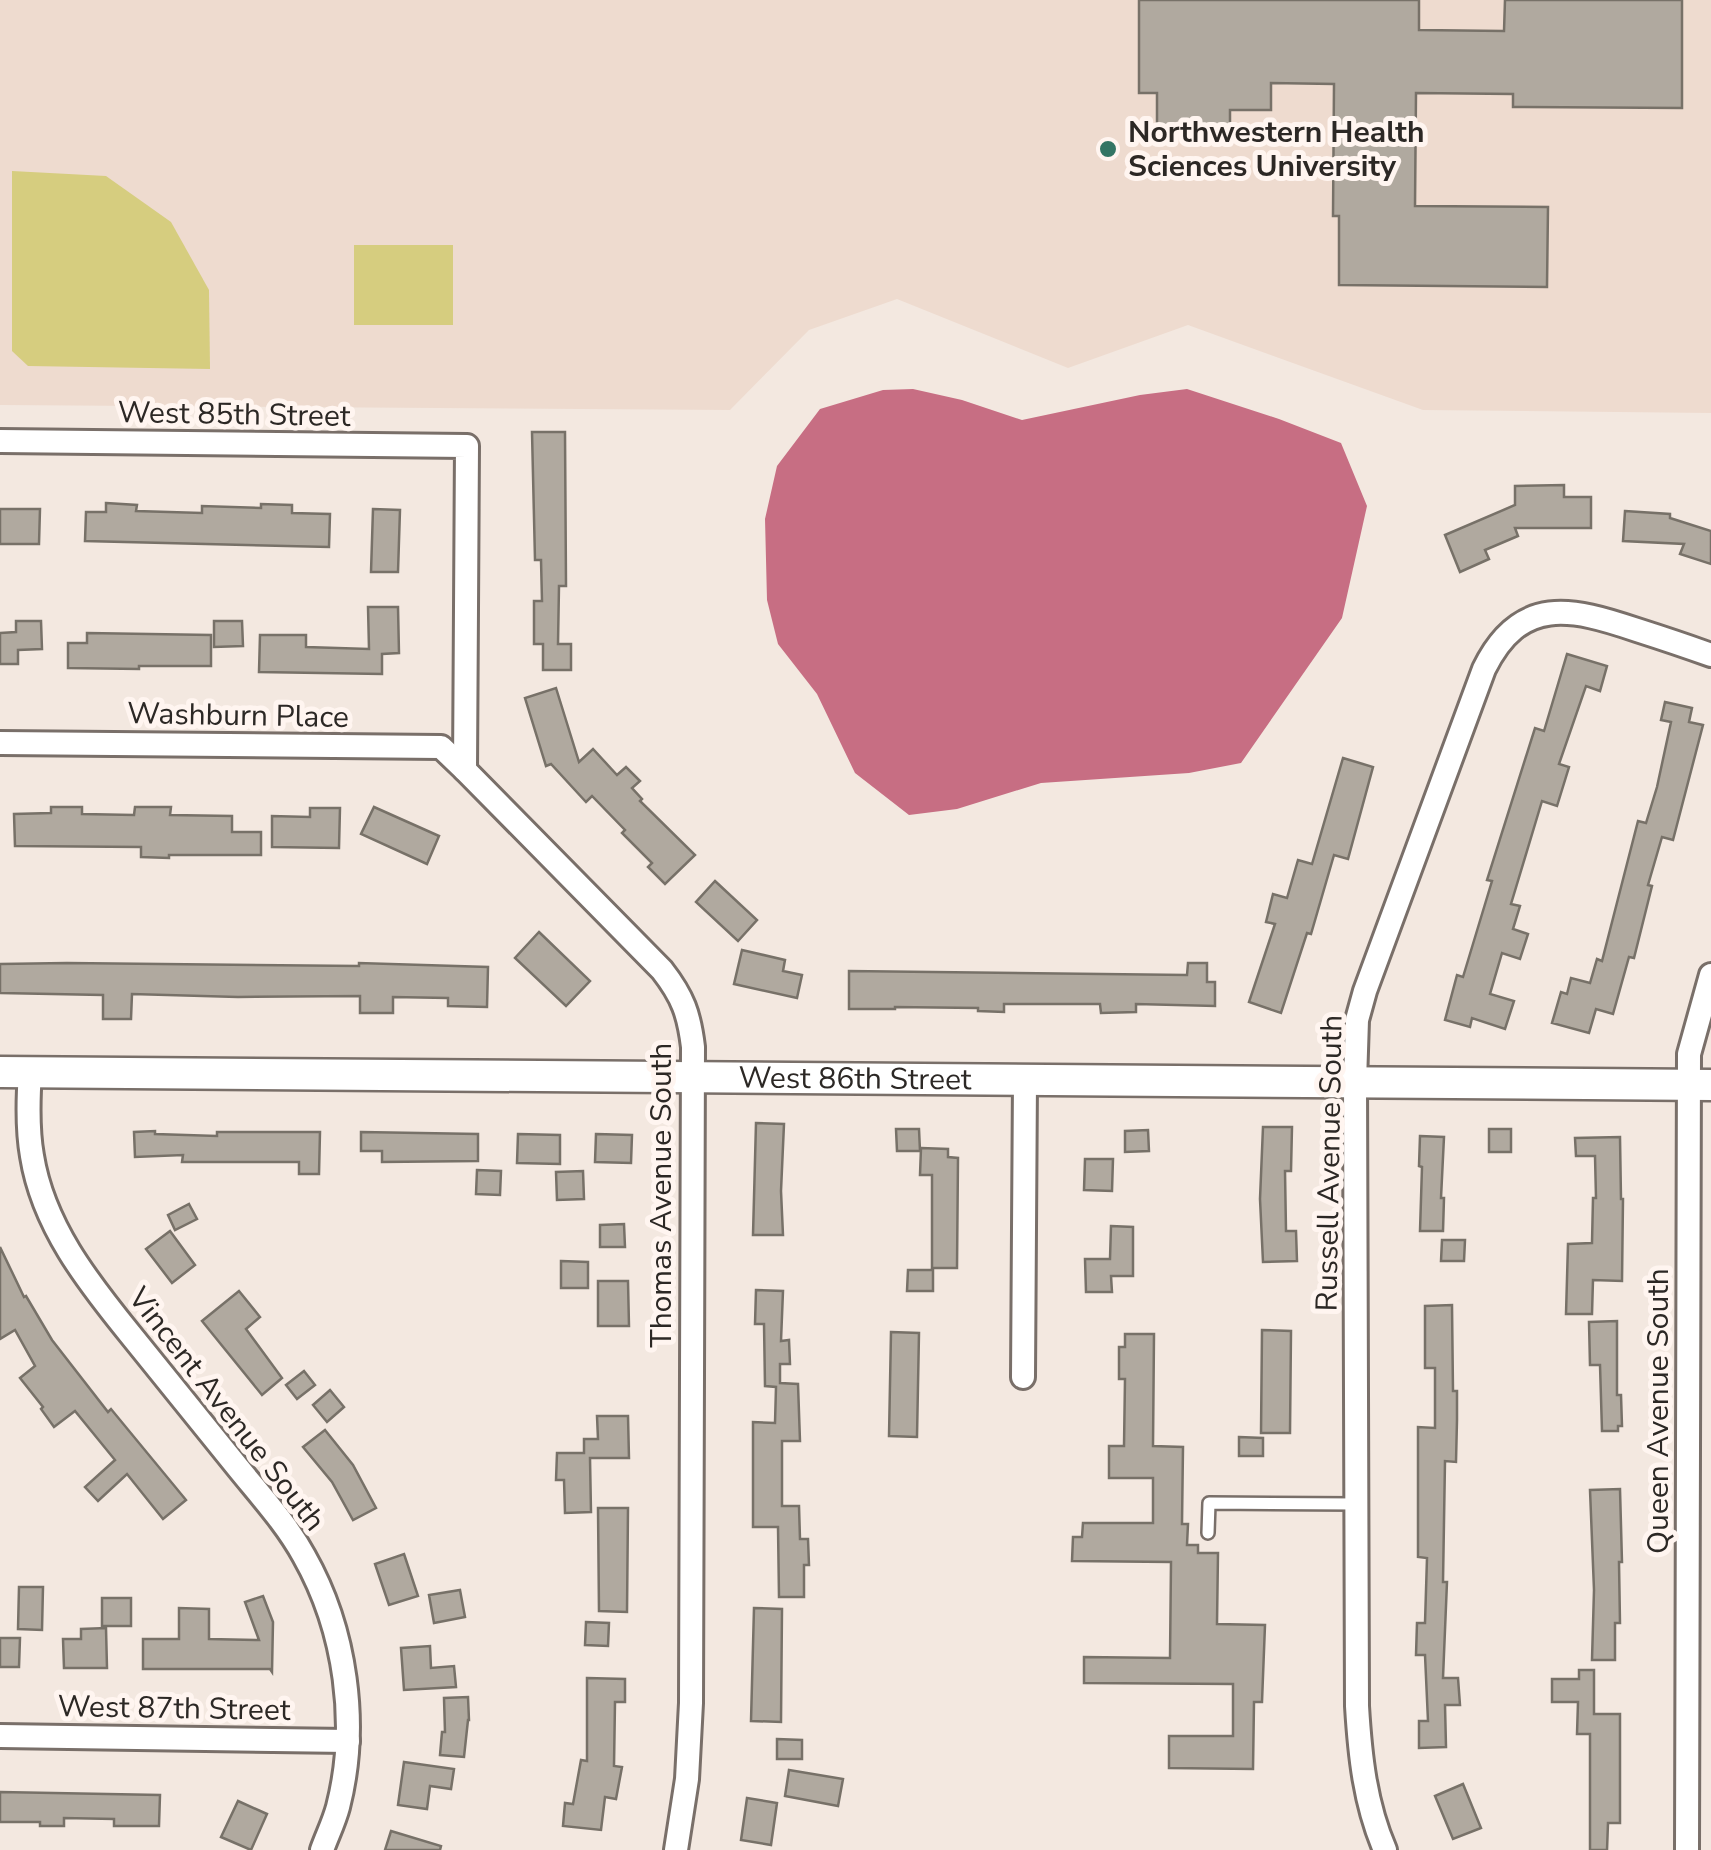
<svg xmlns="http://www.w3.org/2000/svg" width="1711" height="1850" font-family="'Nunito Sans',sans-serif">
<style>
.built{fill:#eedbcf}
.green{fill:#d6cd7f}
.water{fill:#c76e83}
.building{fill:#b0a99f;stroke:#777168;stroke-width:2.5}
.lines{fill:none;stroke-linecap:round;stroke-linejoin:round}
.lane-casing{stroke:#796f69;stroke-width:16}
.street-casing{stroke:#796f69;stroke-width:28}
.secondary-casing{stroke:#796f69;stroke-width:35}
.lane{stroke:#fff;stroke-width:11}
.street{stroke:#fff;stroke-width:22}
.secondary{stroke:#fff;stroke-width:30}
.poi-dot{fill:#337564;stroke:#fff5f0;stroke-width:4}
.labels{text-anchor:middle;stroke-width:10;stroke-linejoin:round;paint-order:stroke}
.poi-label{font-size:30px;font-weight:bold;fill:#2c2825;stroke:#fff5f0;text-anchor:start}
.street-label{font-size:30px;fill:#2c2825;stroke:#fff5f0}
</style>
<rect width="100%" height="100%" fill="#f3e8e0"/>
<path class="built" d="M0,0H1711V413L1423,410L1188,325L1068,368L897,299L809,330L730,410L0,405Z"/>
<g class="green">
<path d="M12,171L106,176L171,222L209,290L210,369L28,366L12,351Z"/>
<rect x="354" y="245" width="99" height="80"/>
</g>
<path class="water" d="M913,389L962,400L1022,420L1140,395L1187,389L1279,419L1341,443L1367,506L1342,618L1241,763L1189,773L1041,783L957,809L909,815L855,773L817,694L778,644L767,600L765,519L777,466L820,409L883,390Z"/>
<g class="building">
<path d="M1139,0H1419V30L1504,31L1505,0H1682V108L1513,107V94L1416,93L1415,206L1548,207L1547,287L1339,285V216H1333L1334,84L1271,83V110H1230V140H1206V125L1157,124V93H1139Z"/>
<path d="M532,432H565L566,586H559L558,644H571V670H543V644H534V601H542L541,560H535Z"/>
<path d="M1564,485V497H1591V528H1515L1518,536L1485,550L1489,559L1460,572L1445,535L1515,505V486Z"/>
<path d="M106,503L137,505L136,511L202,513V506L261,508V504L292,505V513L330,514L329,547L85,541L86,512H106Z"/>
<path d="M0,509H40L39,544H0Z"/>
<path d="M373,509L400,510L398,572H371Z"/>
<path d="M1625,511L1670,514V518L1711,531V564L1680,554L1684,544L1623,541Z"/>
<path d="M368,607H398L399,653L382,654V674L259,672L260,635H306V647L369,649Z"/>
<path d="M16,621H41L42,649L18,650V664H0V633L16,632Z"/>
<path d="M214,621H242L243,646L214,647Z"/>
<path d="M87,633L211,635V666H139V669L68,668V643H87Z"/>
<path d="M1567,654L1607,666L1600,691L1586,686L1559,764L1569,767L1557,806L1542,801L1511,904L1520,906L1513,929L1528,934L1520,959L1502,953L1490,994L1514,1001L1505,1029L1472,1018L1470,1027L1445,1020L1457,975L1463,977L1492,881L1487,880L1535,728L1544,731Z"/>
<path d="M556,688L579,762L593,749L617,775L626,767L640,781L632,788L642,799L640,801L695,855L665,884L648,867L652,863L622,833L625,830L592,796L586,802L551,764L546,766L525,698Z"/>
<path d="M1665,702L1692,708L1689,722L1703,725L1673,840L1662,837L1648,885L1652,886L1634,958L1629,957L1613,1014L1596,1009L1589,1033L1552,1023L1561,992L1567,994L1571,978L1590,983L1597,959L1602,961L1638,821L1646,823L1657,787L1671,722L1661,720Z"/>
<path d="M1343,758L1373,767L1348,859L1334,855L1311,934L1307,933L1281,1013L1249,1002L1275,924L1266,922L1273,894L1287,898L1298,860L1312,864Z"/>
<path d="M51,807H82V814L134,815L135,807H171L170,815L232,816V832H261V855H169V858L141,857V847L15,846L14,814L51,813Z"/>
<path d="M374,807L439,836L427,864L361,834Z"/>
<path d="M310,808H340L339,848L272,847V816L310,817Z"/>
<path d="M715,881L757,920L738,941L696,902Z"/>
<path d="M539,932L590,981L566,1006L515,958Z"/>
<path d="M742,950L785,960L783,971L802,975L797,998L734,984Z"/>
<path d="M67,963L359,966V963L488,967L487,1007L448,1006V998L393,997V1013H360V996L238,997L132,994L131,1019H103V995L0,993V964Z"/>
<path d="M1188,963H1207V982H1215V1006L1136,1004V1012L1101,1013L1100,1004H1004V1012L978,1011V1008L895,1007V1009H849V971L1187,975Z"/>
<path d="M756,1123L784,1124L781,1191L783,1235H753Z"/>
<path d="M1263,1127H1292L1291,1171H1285L1286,1231H1296L1297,1261L1263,1262L1260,1199Z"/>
<path d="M896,1129H919L920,1151H897Z"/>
<rect x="1489" y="1129" width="22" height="23"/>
<path d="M1148,1130L1149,1151L1125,1152V1131Z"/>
<path d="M155,1131V1134L217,1136V1132H320L319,1174H299V1162H182L183,1155L135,1157L134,1132Z"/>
<path d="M361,1132L478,1134V1161L382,1162V1151H361Z"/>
<path d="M518,1134L560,1135V1164L517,1163Z"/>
<path d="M596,1134L632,1135L631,1163L595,1162Z"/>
<path d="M1420,1136L1444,1137L1441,1198H1444L1443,1231H1420L1422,1167L1419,1166Z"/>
<path d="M1620,1137L1621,1199H1623L1622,1281L1593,1280L1592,1314H1566L1568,1244L1592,1243L1593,1198H1596L1595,1156H1576L1575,1138Z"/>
<path d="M921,1148L948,1149V1157L958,1158L957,1268H932V1175H920Z"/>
<path d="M1085,1159H1113L1112,1191L1084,1190Z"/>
<path d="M477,1170L501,1171L500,1195L476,1194Z"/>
<path d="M583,1171L584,1199L557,1200L556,1172Z"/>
<path d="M189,1204L197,1219L175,1230L168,1215Z"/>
<path d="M624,1224L625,1247H600V1225Z"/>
<path d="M1111,1226L1133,1227V1276H1111L1112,1292H1086L1085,1259H1110Z"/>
<path d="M170,1231L195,1265L172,1283L146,1249Z"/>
<path d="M1442,1240H1465L1464,1261H1441Z"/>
<path d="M0,1247L24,1297L26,1296L52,1340L108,1412L111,1409L186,1500L163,1519L127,1474L98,1501L85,1487L115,1460L75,1411L54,1427L41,1409L43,1407L20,1378L35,1366L15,1330L0,1339Z"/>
<path d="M561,1261L588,1262V1288H561Z"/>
<path d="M908,1270H933V1291H907Z"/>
<path d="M598,1281H628L629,1326H598Z"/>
<path d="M756,1290L783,1291L781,1341L789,1340L790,1364H780V1383L798,1384L800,1441H782V1506H799L800,1539H808L809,1565H804V1597H779L778,1527H753V1422L775,1423L776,1387L765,1386L764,1324H755Z"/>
<path d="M239,1291L260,1317L246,1329L282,1378L262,1395L202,1321Z"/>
<path d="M1452,1305L1453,1391H1457V1420L1456,1462L1445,1461L1443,1582H1447L1443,1678H1458L1460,1705H1445L1446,1747L1419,1748V1721H1428L1425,1655H1416L1417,1623H1425L1427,1558L1418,1557V1427L1435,1428V1368H1425V1306Z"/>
<path d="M1617,1321V1395H1621L1622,1426H1618V1431H1602L1600,1365H1590L1589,1322Z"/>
<path d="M1262,1330L1291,1331L1290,1433H1261Z"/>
<path d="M891,1332L919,1333L917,1437L889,1436Z"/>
<path d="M1125,1334H1154L1153,1446L1183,1447L1182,1524H1188L1187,1545H1198V1553H1218L1217,1624L1265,1625L1262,1702H1254L1253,1769L1169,1768V1736H1233V1684L1084,1683V1657L1170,1658L1171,1562L1072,1561L1073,1537H1082L1083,1523H1153V1478H1109V1446H1124L1125,1379H1119V1347H1125Z"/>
<path d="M304,1371L315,1385L297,1399L286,1385Z"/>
<path d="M330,1390L344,1407L327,1422L313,1405Z"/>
<path d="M597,1416H628L629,1458H590L591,1512L565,1513L564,1480H556L557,1453H584V1439H598Z"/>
<path d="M325,1430L353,1465L376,1508L353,1520L332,1482L303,1447Z"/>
<path d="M1239,1437L1263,1438V1456H1239Z"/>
<path d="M1620,1489L1622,1562H1619L1620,1623H1615V1660H1592L1594,1590L1590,1490Z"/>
<path d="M598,1508H628L627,1612L599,1611Z"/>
<path d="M404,1554L418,1596L389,1605L375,1564Z"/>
<path d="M19,1587H43L42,1630L18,1629Z"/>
<path d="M460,1590L465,1617L434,1623L429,1595Z"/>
<path d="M263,1596L273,1622L272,1672L270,1669H143V1639H179V1608L209,1609V1639L259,1640L245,1602Z"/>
<rect x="102" y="1598" width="29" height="28"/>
<path d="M754,1608L782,1609L781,1722L751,1721Z"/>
<path d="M586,1622L609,1623L608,1646L585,1645Z"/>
<path d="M106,1628L107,1668H64L63,1639H81V1629Z"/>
<path d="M0,1638H20L19,1667H0Z"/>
<path d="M430,1646L431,1668L454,1666L456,1687L404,1690L401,1648Z"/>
<path d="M1579,1670H1594V1714H1620V1823H1608L1607,1850H1590V1734H1577L1578,1702H1552V1679H1579Z"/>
<path d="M587,1678L625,1679V1702H615L614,1766L622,1767L616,1799L605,1797L601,1830L563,1826L565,1803L573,1804L581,1760L587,1761Z"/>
<path d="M468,1697L469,1720H468L464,1757L440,1755L442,1732H445L444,1698Z"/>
<path d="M777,1739L802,1740V1759H777Z"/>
<path d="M404,1762L454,1769L451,1789L430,1786L427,1809L398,1805Z"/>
<path d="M789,1770L843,1779L838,1806L785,1796Z"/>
<path d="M1463,1784L1481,1828L1453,1839L1435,1796Z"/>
<path d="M0,1792L160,1795L159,1826H114V1819L64,1818V1826H40V1822H0Z"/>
<path d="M747,1798L777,1803L771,1845L741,1840Z"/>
<path d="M238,1801L267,1814L251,1850L221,1837Z"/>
<path d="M391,1831L441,1846L440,1850H385Z"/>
</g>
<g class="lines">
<g class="lane-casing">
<path id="lane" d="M1208,1533L1209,1503L1356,1504"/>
</g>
<g class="street-casing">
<g id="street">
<path d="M0,441L467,446L465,770L662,970C683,997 689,1014 693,1047L691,1703L687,1779L676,1850"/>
<path d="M0,743L441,747L465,770"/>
<path d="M30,1072C28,1100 27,1128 32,1156C43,1225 87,1281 130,1334C165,1377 200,1421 235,1464C259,1494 286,1523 304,1556C346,1630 359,1725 338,1807C334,1822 327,1836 322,1850"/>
<path d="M1023,1377L1025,1080"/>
<path d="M0,1736L348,1741"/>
<path d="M1385,1850C1365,1804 1360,1756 1357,1706L1355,1082L1357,1020L1365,991L1484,669C1520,595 1572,608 1637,630C1662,638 1686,646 1711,655"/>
<path d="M1687,1850L1689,1054L1711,975"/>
</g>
</g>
<g class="secondary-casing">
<g id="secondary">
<path id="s1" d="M0,1072L1711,1085"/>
</g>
</g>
<use href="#lane" class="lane"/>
<use href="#street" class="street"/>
<use href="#secondary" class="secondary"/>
</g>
<circle class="poi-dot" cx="1108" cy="149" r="10"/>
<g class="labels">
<g class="poi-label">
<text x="1128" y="142">Northwestern Health<tspan x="1128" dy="34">Sciences University</tspan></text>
</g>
<g class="street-label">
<text transform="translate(234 414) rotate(1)" y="10">West 85th Street</text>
<text transform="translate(238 715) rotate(1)" y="10">Washburn Place</text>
<text dy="10" stroke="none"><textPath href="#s1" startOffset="855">West 86th Street</textPath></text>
<text transform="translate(1329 1163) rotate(-89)" y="10">Russell Avenue South</text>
<text transform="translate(661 1195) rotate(-90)" y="10">Thomas Avenue South</text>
<text transform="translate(227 1409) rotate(52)" y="10">Vincent Avenue South</text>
<text transform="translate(1658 1411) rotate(-90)" y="10">Queen Avenue South</text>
<text transform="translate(174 1708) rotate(1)" y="10">West 87th Street</text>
</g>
</g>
</svg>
